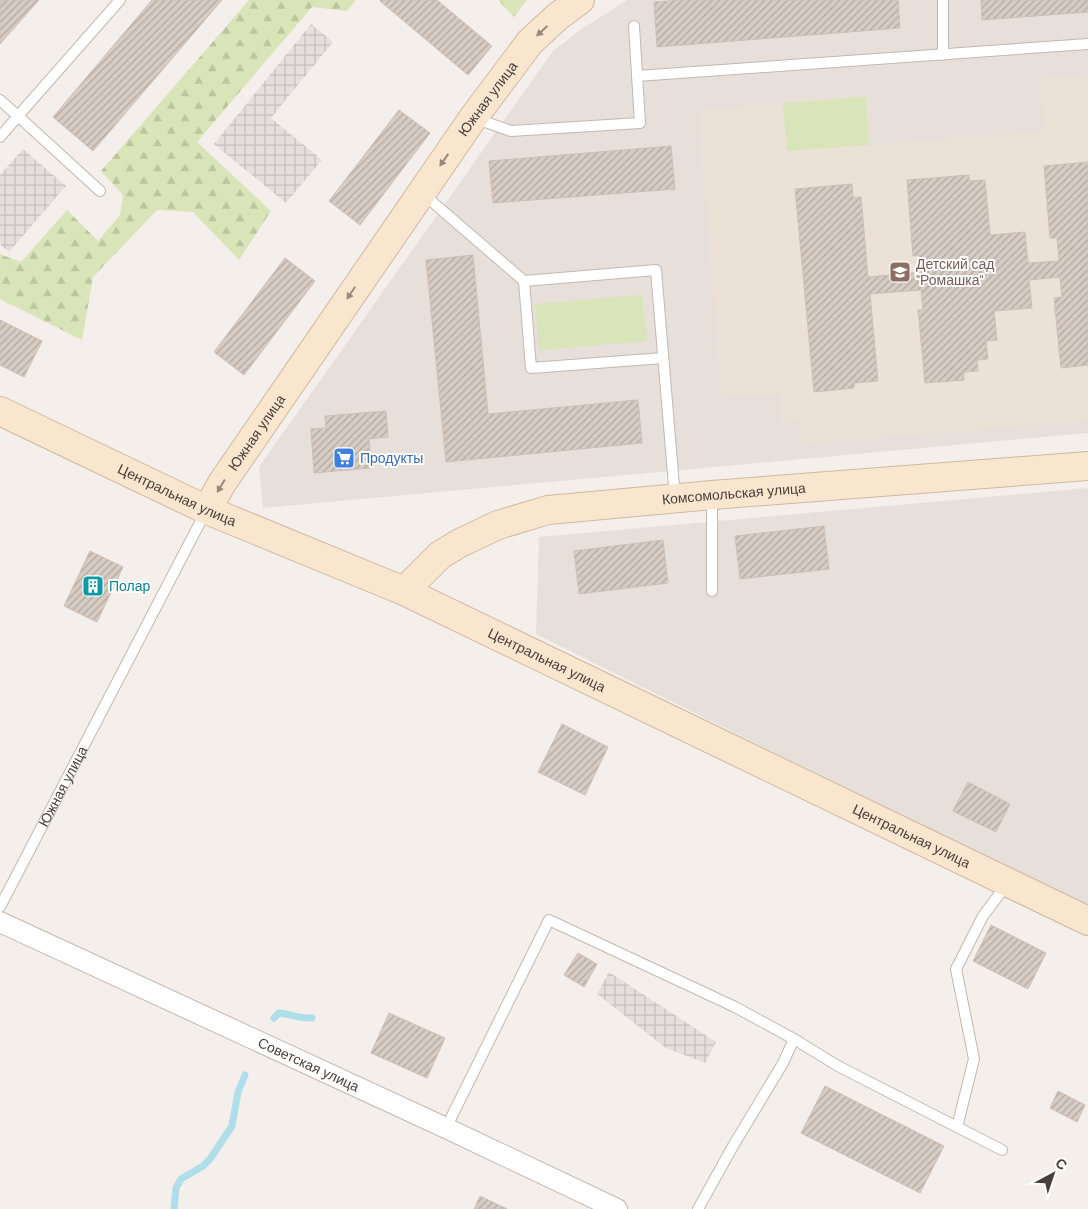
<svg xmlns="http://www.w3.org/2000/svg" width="1088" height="1209" font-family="'DM Sans',sans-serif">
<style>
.residential{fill:#e7e0da}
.industrial{fill:url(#industrial-grid)}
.education{fill:#ebe1d6}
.green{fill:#d9e4b8}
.forest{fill:url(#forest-firs)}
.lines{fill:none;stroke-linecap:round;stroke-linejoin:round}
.stream{stroke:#aedeea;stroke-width:7}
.building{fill:url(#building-hatch);stroke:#cebfb5}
.lane-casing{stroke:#c1b8b1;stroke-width:12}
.street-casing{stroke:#c1b8b1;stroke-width:22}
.secondary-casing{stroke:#cfb89f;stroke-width:30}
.lane{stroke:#fff;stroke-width:10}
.street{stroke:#fff;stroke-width:20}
.secondary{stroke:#f9e6cf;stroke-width:28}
.oneway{fill:#978a7c}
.labels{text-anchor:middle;stroke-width:4;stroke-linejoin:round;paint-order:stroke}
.street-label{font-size:14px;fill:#473f39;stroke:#fff}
.education-label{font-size:14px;fill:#785e54;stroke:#fff;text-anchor:start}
.shop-label{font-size:14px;fill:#366cbe;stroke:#fff;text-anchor:start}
.culture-label{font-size:14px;fill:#0d838f;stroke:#fff;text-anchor:start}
</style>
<defs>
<pattern id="industrial-grid" width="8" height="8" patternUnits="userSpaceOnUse" patternTransform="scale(1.25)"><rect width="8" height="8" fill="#e4dfdc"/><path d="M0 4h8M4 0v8" fill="none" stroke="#c5c0be"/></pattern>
<pattern id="forest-firs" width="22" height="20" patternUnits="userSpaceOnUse" patternTransform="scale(1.25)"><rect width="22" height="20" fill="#d9e4b8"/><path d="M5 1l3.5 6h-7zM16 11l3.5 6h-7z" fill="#bcc59f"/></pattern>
<pattern id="building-hatch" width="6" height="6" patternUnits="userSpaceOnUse" patternTransform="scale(1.25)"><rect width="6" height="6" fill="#d7ccc4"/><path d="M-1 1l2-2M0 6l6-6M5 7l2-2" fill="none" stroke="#b0a7a0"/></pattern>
</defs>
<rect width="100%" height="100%" fill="#f4efeb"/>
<g class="residential">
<path d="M627,0H1088V433L263,508L259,467L553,51L583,28Z"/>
<path d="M1088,488V909L536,634L539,537Z"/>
</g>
<g class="industrial">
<path d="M311,24L333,42L271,118L322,160L286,203L214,144Z"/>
<path d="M23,149L66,186L9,252L0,244V175Z"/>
<path d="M609,972L716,1042L705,1063L666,1048L597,994Z"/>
</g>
<path class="education" d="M1088,74V421L802,444L800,421L782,422L779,394L722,398L699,110L783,103L787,151L1044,131L1040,78Z"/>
<g class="green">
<path d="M866,97L869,145L787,151L783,103Z"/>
<path d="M642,295L647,341L539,350L535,304Z"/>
</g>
<g class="forest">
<path d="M249,0H356L347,11L312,7L197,142L271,211L239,260L193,212L157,210L93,277L82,340L0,299V254L21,262L67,210L98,241L120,215L123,195L101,171Z"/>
<path d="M498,0H527L514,17Z"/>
</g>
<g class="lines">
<g class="stream">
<path d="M274,1018L279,1013C290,1014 300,1019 312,1018"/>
<path d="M174,1209L176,1188L181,1179L203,1166L210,1159L232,1126L238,1092L245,1075"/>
</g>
</g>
<g class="building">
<path d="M0,0H39L0,44Z"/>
<path d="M152,0H222L93,151L53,117Z"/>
<path d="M381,0H437L492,46L468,75L380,1Z"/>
<path d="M684,0H898L900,28L657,47L654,2Z"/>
<path d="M981,0H1088V12L982,20Z"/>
<path d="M399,110L430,133L360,225L329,201Z"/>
<path d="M671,146L675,189L493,203L489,161Z"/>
<path d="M1088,162V365L1061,368L1054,298L1062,297L1060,277L1029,280L1032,308L994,311L997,340L986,341L988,359L977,360L978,371L964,372V380L925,383L918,310H923L921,290L870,294L878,381L854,383V388L814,392L795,189L852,184L853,197H861L868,277L921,272L919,255L913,256L907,180L969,175V181L985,180L990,235L1025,232L1028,263L1059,261L1057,238H1050L1044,166Z"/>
<path d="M473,255L488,414L638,400L642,443L446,462L426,260Z"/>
<path d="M285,258L315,281L244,375L214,352Z"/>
<path d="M0,320L42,341L24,377L0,365Z"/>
<path d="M386,411L388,437L369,439L371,468L314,473L311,429L326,428L325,416Z"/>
<path d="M824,526L829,569L740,579L735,536Z"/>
<path d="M663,540L668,583L579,594L574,551Z"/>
<path d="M90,551L123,567L97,622L64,606Z"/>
<path d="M562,724L608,747L585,795L538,772Z"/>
<path d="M968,782L1010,804L996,832L953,811Z"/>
<path d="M991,925L1046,953L1028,989L973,961Z"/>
<path d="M578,953L597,964L584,987L564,975Z"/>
<path d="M389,1013L445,1038L427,1078L371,1053Z"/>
<path d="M825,1086L944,1146L920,1193L801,1133Z"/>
<path d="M1058,1091L1085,1105L1077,1122L1050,1108Z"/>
<path d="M480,1196L507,1209H474Z"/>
</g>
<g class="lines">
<g class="lane-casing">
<g id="lane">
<path d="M943,55V0"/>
<path d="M637,76L1088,44"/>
<path d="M0,100L18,116L120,0"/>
<path d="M474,118L511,131L640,123L634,26"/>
<path d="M0,137L18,116L100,191"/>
<path d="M422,193L524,281L656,270L675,498"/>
<path d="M524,281L531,368L663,358"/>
<path d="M712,591V497"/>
<path id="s1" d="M0,907L206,511"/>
<path d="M957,1127L974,1059L956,969L983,916L1007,884"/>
<path d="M446,1128L549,920L735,1007L794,1039L838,1066L1002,1150"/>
<path d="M698,1209L733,1146L783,1063L794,1039"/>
</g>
</g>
<g class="street-casing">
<g id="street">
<path id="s2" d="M0,922L446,1128L617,1209"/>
</g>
</g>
<g class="secondary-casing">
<g id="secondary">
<path id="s3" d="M0,411L207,510L404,591L1088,921"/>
<path id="s4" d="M207,510L222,483L473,118L530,42L557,17L580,0"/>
<path id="s5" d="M404,591L440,555L460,543L498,525L548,510L712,495L1088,466"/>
</g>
</g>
<use href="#lane" class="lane"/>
<use href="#street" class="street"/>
<use href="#secondary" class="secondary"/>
</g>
<defs><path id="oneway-solid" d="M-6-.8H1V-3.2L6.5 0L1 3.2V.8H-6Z" transform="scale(1.25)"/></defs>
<g class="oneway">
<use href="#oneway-solid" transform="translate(542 31) rotate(137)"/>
<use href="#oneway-solid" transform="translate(444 160) rotate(125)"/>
<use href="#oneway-solid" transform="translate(351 293) rotate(124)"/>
<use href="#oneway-solid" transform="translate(221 486) rotate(121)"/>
</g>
<defs>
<g id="school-square" transform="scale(1.125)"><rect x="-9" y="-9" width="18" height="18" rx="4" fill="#8d6e63" stroke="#fff"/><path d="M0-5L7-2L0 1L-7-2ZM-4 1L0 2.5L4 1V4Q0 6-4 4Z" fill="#fff"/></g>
<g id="supermarket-square" transform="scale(1.125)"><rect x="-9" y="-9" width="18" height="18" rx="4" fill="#3f7fe0" stroke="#fff"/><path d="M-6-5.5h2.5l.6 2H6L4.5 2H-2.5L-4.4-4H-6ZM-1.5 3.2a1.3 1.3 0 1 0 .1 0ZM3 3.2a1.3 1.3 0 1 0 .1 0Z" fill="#fff"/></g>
<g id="building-square" transform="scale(1.125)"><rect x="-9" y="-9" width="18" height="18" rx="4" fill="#0f9aa8" stroke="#fff"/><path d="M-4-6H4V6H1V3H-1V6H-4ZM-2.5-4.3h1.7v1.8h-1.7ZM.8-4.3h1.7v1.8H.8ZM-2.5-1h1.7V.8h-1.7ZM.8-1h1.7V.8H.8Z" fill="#fff"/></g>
</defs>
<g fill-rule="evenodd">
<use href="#school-square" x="900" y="272"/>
<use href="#supermarket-square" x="344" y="458"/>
<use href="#building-square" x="93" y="586"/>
</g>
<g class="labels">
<g class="street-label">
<text dy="5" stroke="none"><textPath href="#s4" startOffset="498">Южная улица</textPath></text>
<text dy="5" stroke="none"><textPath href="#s4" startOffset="92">Южная улица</textPath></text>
<text dy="5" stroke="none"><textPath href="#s5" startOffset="355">Комсомольская улица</textPath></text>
<text dy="5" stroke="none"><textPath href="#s3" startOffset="196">Центральная улица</textPath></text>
<text dy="5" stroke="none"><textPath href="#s3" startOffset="601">Центральная улица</textPath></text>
<text dy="5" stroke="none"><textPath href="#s1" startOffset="136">Южная улица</textPath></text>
<text dy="5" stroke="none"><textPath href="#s3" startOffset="1006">Центральная улица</textPath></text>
<text dy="5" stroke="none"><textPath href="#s2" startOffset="340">Советская улица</textPath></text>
</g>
<g class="education-label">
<text x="916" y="269">Детский сад<tspan x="916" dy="16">"Ромашка"</tspan></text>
</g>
<g class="shop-label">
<text x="360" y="463">Продукты</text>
</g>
<g class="culture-label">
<text x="109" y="591">Полар</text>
</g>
</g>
<g transform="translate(1053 1174) rotate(40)" stroke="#ffffff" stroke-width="4" paint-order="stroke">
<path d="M0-4L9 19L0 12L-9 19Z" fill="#473f39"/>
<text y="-8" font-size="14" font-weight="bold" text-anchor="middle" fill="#473f39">С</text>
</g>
</svg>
